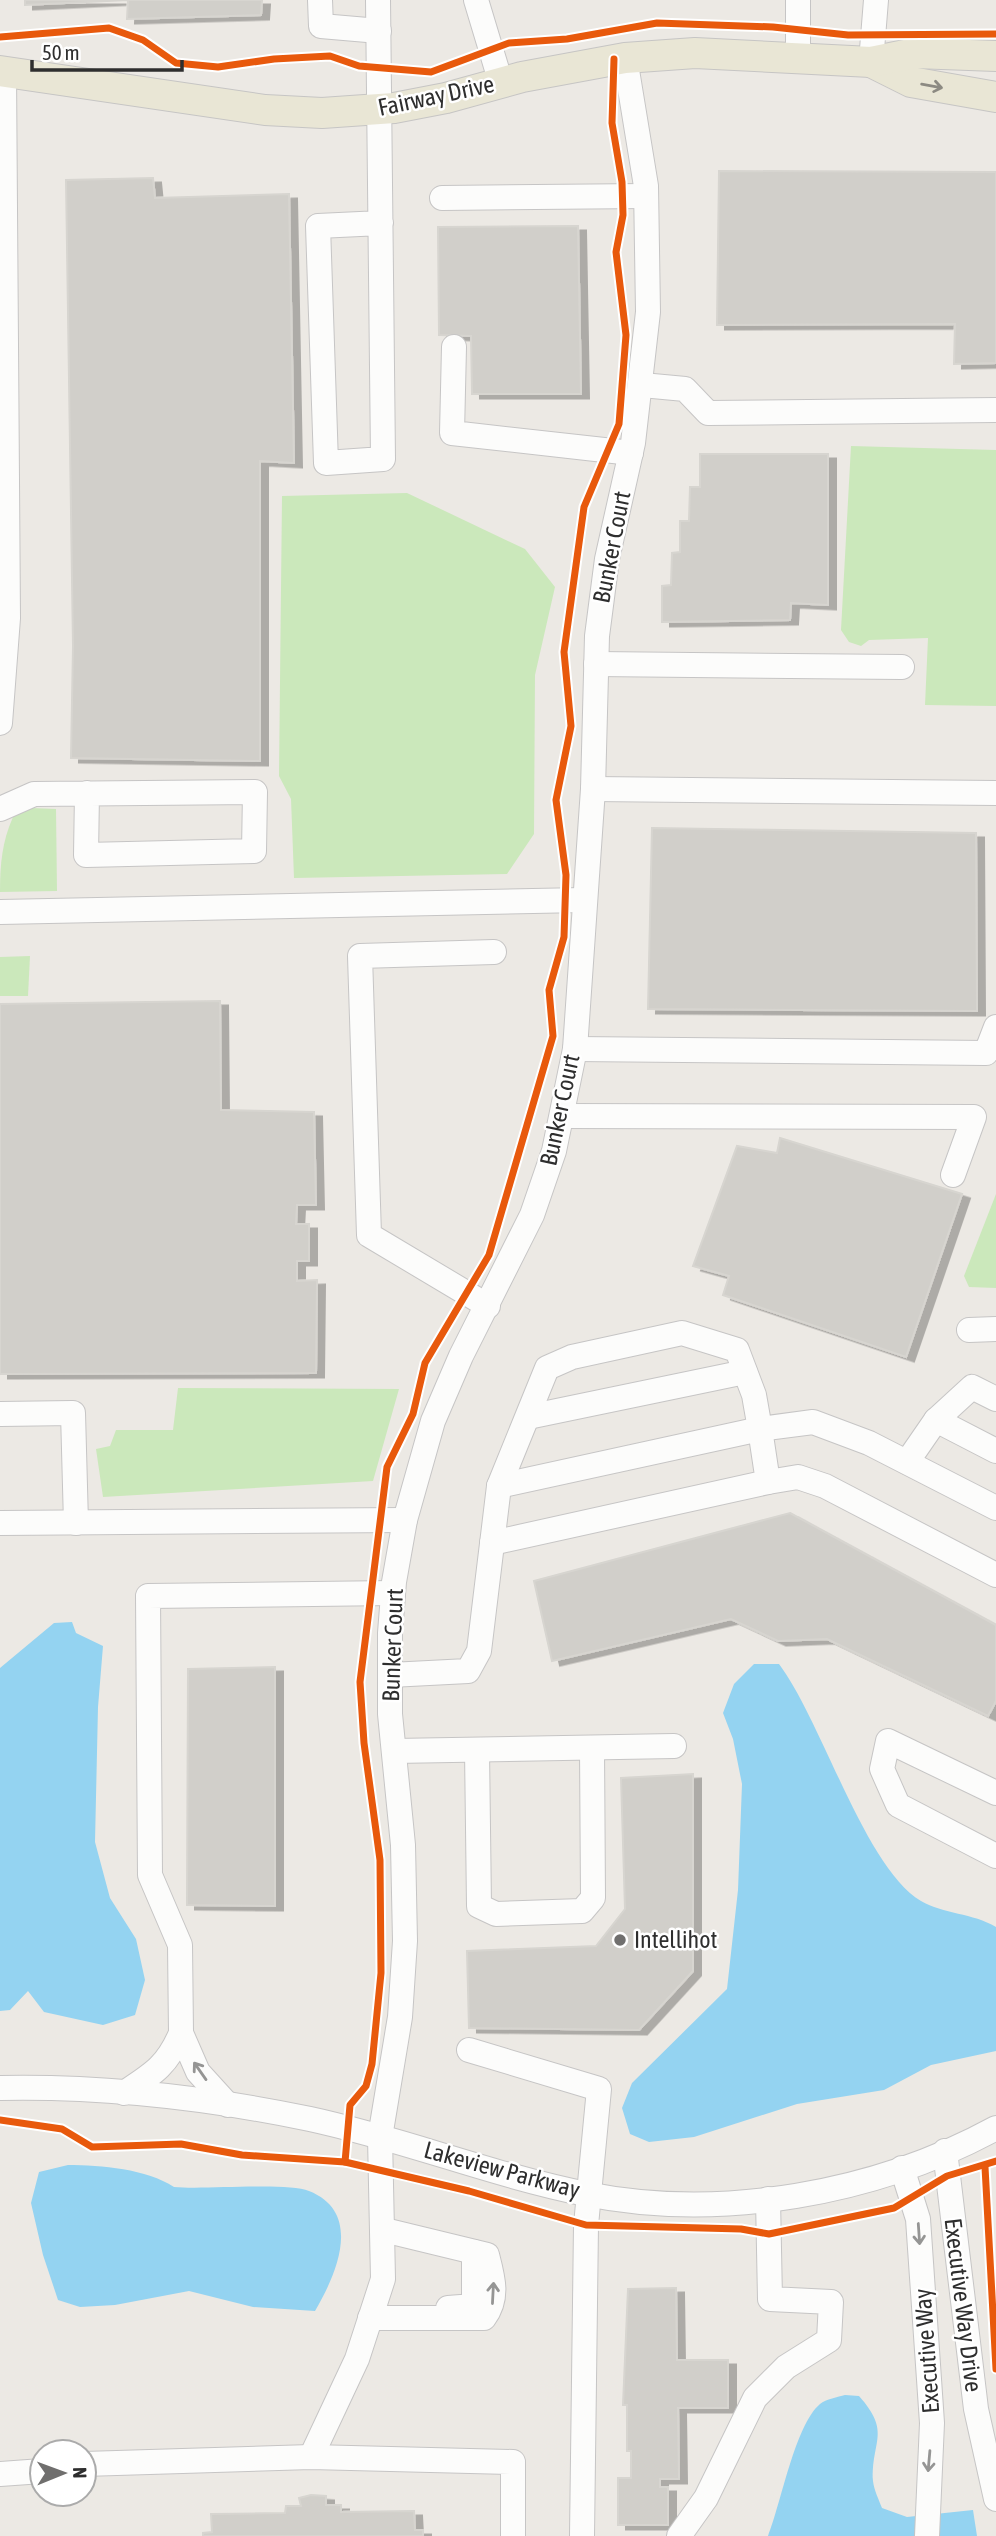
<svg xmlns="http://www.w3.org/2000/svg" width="996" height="2536" font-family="'Asap Condensed',sans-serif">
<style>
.green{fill:#cbe8bb}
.water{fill:#94d3f1}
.building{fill:#d1cfca;stroke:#d7d5d0;stroke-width:2;filter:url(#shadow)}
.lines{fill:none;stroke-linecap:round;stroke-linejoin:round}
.minor-casing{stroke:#c6c5c5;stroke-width:26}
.major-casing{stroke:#c6c5c4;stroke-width:32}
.minor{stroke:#fcfcfb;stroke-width:24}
.major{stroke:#e9e6d5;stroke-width:30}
.cycleway-casing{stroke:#fff;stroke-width:11}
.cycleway{stroke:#e8590c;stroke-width:7}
.oneway{stroke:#8c8a82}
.oneway2{stroke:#959594}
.poi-dot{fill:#706f6e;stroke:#fff;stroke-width:2.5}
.labels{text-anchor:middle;stroke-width:5;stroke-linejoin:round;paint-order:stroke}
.street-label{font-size:24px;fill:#2e2e2e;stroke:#fff}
.poi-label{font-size:24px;fill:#2e2e2e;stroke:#fff;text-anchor:start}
</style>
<defs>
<filter id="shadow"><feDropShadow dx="8" dy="4.5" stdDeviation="0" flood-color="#0004"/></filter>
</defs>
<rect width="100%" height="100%" fill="#ece9e4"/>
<g class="green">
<path d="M851,446L996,450V706L925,705L928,638L869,640L861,646L849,642L841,630Z"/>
<path d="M407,493L525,549L555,587L535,675L534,834L507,874L294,878L291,799L279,776L282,496Z"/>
<path d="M31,808L56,809L57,891L0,892C0,864 2,842 13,817Z"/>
<path d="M30,956L28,996H0V957Z"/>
<path d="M996,1194V1288L969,1287L964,1276Z"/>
<path d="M178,1388L399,1389L373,1481L103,1497L96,1449L110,1446L116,1430H173Z"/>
</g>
<g class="water">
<path d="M72,1622L76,1633L103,1646L98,1707L95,1842L110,1898L136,1939L145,1980L135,2015L103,2025L44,2012L28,1991L10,2010L0,2011V1668L54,1623Z"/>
<path d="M754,1664H779C822,1721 865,1868 921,1901C943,1914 973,1913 996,1927V2051L931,2065L884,2090L797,2104L694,2137L649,2142L630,2134L622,2108L632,2083L727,1989L738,1890L742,1784L733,1739L723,1713L734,1684Z"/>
<path d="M68,2165C101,2165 147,2169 174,2187C205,2190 287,2182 309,2191C364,2213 336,2275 315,2311L253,2307L189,2291L115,2305L80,2307L58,2300L43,2255L31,2203L39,2172Z"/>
<path d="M845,2395L859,2396C892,2433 871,2441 873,2481C874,2490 879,2500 882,2508L907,2517L973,2510L977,2536H768C781,2504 795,2425 820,2404C826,2399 838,2397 845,2395Z"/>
</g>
<g class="building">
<path d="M25,0H262L261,15L127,19L128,0L25,5Z"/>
<path d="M719,171L996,172V363L954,364L955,324L717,325Z"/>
<path d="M153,178L155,198L289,194L294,463L260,461V761L71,758L73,646L66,180Z"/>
<path d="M578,226L581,394H472L471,336L439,335L438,227Z"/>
<path d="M700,454H828V605L791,603L790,620L662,622V586L671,585L672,553L680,552V521H689L690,487H700Z"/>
<path d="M652,828L976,833L977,1011L648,1009Z"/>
<path d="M220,1001L221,1110L314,1112L316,1205H297L296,1224H309V1261H297V1281L317,1280L316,1373L0,1374V1004Z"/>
<path d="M780,1138L962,1194L906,1357L723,1295L729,1276L693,1266L737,1146L777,1153Z"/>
<path d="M790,1513L996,1625V1701L988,1716L827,1639L778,1641L731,1619L552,1661L534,1581Z"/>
<path d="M275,1667V1906L187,1905L188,1669Z"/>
<path d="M693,1774V1971L639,2030L469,2028L467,1951L596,1946L625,1909L621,1778Z"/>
<path d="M676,2288L677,2360H728V2408H678L679,2479H660V2487H668V2525H618V2478H631V2451H627V2405H623L628,2289Z"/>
<path d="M311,2495L326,2496V2505H341V2512L414,2511L415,2530H423V2536H203V2533L212,2532L211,2514L285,2513L286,2506H301L299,2498Z"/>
</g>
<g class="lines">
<g class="minor-casing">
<g id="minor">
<path d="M320,0L321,26L379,31"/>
<path d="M378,0L383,459L326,463L318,226L381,223"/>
<path d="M476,0L501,83"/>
<path d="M798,58V0"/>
<path d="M871,62L876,0"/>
<path d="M442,198L646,196"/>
<path d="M454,347L452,433L631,453"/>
<path d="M642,385L685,389L708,413L996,410"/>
<path d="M596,664L902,667"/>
<path d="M0,723L8,618L4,72"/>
<path d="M593,789L996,793"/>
<path d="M0,809L34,794L255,792L254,851L86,855L87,793"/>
<path d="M0,912L583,900"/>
<path d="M575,1049L986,1053L996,1027"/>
<path d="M562,1116L974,1117L953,1175"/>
<path d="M488,1306L369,1235L360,956L494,952"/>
<path d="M969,1330L996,1329"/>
<path d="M0,1414L73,1413L76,1523"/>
<path d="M528,1417L745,1372"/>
<path d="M936,1420L996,1451"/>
<path d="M907,1462L936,1420L972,1387L996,1399"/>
<path d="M768,1482L798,1477L825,1486L996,1575"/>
<path d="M0,1523L405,1520"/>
<path d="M492,1543L768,1482L760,1429L499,1486"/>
<path d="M390,1675L468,1671L479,1651L499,1486L547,1368L572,1357L682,1333L737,1350L754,1395L760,1429L813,1422L869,1443L996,1508"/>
<path d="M477,1750L479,1906L496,1914L582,1911L593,1898L592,1748"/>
<path d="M394,1751L674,1746"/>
<path d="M996,1793L888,1741L882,1769L898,1805L996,1856"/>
<path d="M469,2050L599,2089L586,2225L582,2536"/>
<path d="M0,2088C103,2086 209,2098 310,2119C403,2139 492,2175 586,2194C721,2221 875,2194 996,2128"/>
<path d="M124,2093C153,2074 167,2066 181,2033"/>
<path d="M228,2105L198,2072L181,2033L180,1945L150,1875L148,1596L393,1593"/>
<path d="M945,2151L976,2409L996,2499"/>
<path d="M902,2168L918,2219L932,2423L927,2536"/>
<path d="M448,2308L474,2306V2252"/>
<path d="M370,2318H484C499,2298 493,2278 487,2255L384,2230"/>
<path d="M311,2457L357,2359L383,2279L380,2137L400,2017L405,1941L403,1845L390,1714V1633L394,1582L405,1520L433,1421L461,1356L532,1215L554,1151L575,1049L593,789L597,636L607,559L633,443L648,312L646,186L625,58"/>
<path d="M84,2464L311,2457L513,2462V2536"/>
<path d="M0,2474L42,2471"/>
<path d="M679,2536L706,2498L755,2398L786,2367L829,2340L831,2302L770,2299L768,2199"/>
</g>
</g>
<g class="major-casing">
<g id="major">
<path d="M871,62L911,82L996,97"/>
<path d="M0,71L265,110L322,113L394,108L446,98L522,77L625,58L695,53L871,62L915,53L996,56"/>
</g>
</g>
<use href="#minor" class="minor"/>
<use href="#major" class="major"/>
<g class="cycleway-casing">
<g id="cycleway">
<path d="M0,37L109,28L143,40L176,63L218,67L274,59L330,56L359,66L431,72L509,43L567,39L657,23L773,27L848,35L996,34"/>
<path d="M0,2120L62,2129L92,2147L181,2144L242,2155L345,2162L469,2191L586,2225L741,2229L769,2234L894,2208L947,2176L996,2161"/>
<path d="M345,2162L350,2105L366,2086L372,2064L381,1973L380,1860L364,1743L360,1682L387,1467L413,1414L425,1363L489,1255L553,1036L549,990L564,937L566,875L556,800L571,726L564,652L584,507L619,424L626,335L616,252L623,215L622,182L612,123L614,59"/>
<path d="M985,2167L996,2369"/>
</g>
</g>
<use href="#cycleway" class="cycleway"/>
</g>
<defs><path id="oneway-shaft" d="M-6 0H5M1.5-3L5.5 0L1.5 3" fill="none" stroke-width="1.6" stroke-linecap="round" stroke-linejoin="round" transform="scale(1.75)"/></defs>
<use class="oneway" href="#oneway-shaft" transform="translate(932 86) rotate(10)"/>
<g class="oneway2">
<use href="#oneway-shaft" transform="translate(200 2071) rotate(-125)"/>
<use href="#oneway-shaft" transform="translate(919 2234) rotate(86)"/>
<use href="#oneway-shaft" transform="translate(493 2293) rotate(-87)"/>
<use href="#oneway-shaft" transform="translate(929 2461) rotate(95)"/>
</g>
<circle class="poi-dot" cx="620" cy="1940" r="7"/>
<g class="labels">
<g class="street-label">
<text transform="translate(436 96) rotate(-12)" y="8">Fairway Drive</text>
<text transform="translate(612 547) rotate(-79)" y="8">Bunker Court</text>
<text transform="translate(560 1110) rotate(-78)" y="8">Bunker Court</text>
<text transform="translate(393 1645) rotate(-88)" y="8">Bunker Court</text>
<text transform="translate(502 2170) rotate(15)" y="8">Lakeview Parkway</text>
<text transform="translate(963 2305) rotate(83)" y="8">Executive Way Drive</text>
<text transform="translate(927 2351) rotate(-94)" y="8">Executive Way</text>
</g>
<g class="poi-label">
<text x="634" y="1948">Intellihot</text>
</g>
</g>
<g transform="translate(63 2473) rotate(89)"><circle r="33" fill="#ffffff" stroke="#ababab" stroke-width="2"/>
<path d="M0-5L12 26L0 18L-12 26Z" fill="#706f6e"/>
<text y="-10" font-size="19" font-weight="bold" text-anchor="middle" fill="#2e2e2e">N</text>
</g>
<path d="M32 60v10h150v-10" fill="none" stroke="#2e2e2e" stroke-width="3.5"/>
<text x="42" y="60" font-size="21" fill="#2e2e2e" stroke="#ffffff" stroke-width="5" paint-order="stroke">50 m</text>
</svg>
